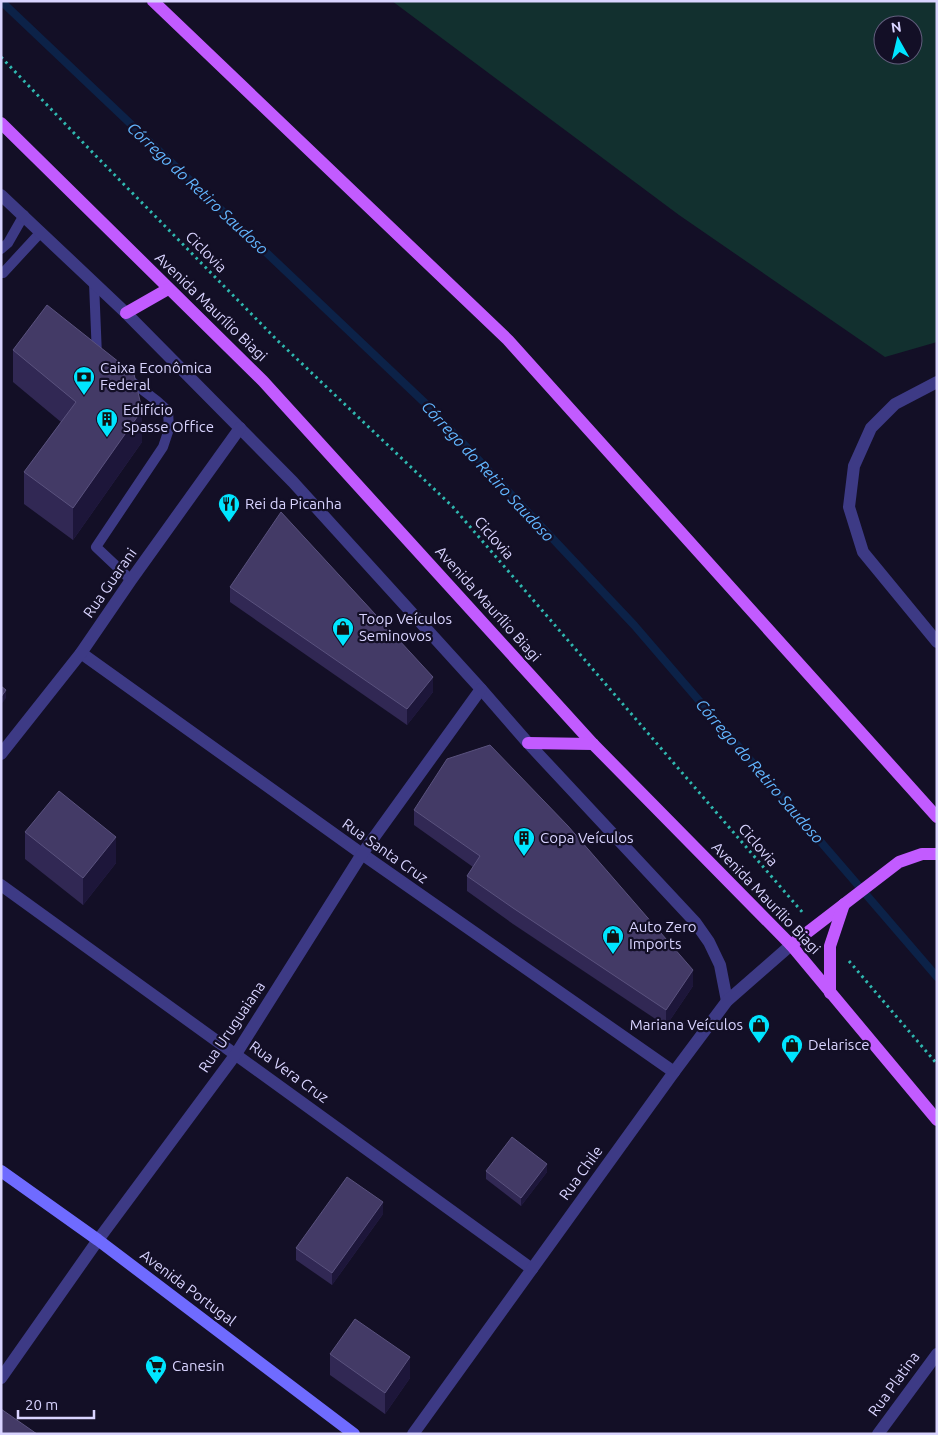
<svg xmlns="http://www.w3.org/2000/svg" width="938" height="1435" font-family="Ubuntu,sans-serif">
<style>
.green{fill:#12302f;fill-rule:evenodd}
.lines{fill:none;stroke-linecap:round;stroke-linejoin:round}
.stream{stroke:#0c2248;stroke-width:8}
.path{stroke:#2fb8b0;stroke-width:3;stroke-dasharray:2.5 4;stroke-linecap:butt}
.lane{stroke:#3d3a85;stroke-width:10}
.street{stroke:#3d3a85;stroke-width:12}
.secondary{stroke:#6f6bff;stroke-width:12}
.primary{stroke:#c25bff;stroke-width:12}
.wall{fill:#312854}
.shaded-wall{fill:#1d163a}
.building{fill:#433a66;stroke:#5a527e}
.labels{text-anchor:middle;stroke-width:4.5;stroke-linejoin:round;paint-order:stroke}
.street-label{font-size:15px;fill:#d9d4ff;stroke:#130f26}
.poi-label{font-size:15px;fill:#d9d4ff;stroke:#130f26;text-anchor:start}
.water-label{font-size:16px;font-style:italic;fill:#62b6ff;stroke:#130f26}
</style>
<rect width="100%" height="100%" fill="#130f26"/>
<path class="green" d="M392,1H937V342L885,357L679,215ZM883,25H913V55H883Z"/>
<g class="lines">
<path class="stream" d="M1,1L426,404L634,625L937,977"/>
<g class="path">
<path d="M1,57L96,156L277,340L453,507L803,913"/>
<path d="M849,961L937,1064"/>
</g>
<g class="lane">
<path d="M1,249L8,243L24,215"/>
<path d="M1,273H3L41,232"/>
<path d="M94,283L97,356"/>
<path d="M127,378L157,401L168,411L169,429L163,447L96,547L131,580"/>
</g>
<g class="street">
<path d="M1,195L126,313L293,482L481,689L528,743L695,922L709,942L720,965L727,1001"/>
<path d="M937,382L895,404L871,428L854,466L849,507L863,552L937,642"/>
<path d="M81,653L362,854L674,1072"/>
<path d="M1,754L81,653L131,580L240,428"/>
<path d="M1,885L532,1269"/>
<path d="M1,1378L98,1240L236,1054L362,854L481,689"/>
<path d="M413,1434L674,1072L727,1001L791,945"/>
<path d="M878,1434L937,1354"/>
</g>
<path class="secondary" d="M1,1171L98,1240L354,1434"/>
<g class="primary">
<path d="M153,1L508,340L937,817"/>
<path d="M1,123L263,381L593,744L791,945L937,1120"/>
<path d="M126,313L168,289"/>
<path d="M528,743L593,744"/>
<path d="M791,945L899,862L922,854H937"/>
<path d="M830,993V946L844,904"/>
</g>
</g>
<g class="wall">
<path d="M13,350L142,442L73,540L24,504V472L61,422L13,382Z"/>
<path d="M230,587L433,692L407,725L230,602Z"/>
<path d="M414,810L693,986L666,1026L513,924L467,891V876L473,867L414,825Z"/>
<path d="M25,832L116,863L83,905L25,859Z"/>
<path d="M486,1171L547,1172L521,1206L486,1179Z"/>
<path d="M383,1214L332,1285L296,1260V1248Z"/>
<path d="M330,1354L410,1378L385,1414L330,1375Z"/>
</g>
<g class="shaded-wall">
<path d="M142,410V442L73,540V508Z"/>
<path d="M433,677V692L407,725V709Z"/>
<path d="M6,690V698L1,705V697Z"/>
<path d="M116,837V863L83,905V878Z"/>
<path d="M693,970V986L666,1026V1010Z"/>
<path d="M547,1164V1172L521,1206V1198Z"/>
<path d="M383,1202V1214L332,1285V1273Z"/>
<path d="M410,1357V1378L385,1414V1393Z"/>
</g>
<g class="building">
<path d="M47,305L134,374L142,410L73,508L24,472L76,402L13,350Z"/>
<path d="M281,512L433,677L407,709L230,587Z"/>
<path d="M1,686L6,690L1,697Z"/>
<path d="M490,745L568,826L693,970L666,1010L513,908L467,876L480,856L414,810L447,759Z"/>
<path d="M59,791L116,837L83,878L25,832Z"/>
<path d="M512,1137L547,1164L521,1198L486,1171Z"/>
<path d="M347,1177L383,1202L332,1273L296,1248Z"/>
<path d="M355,1319L410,1357L385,1393L330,1354Z"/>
<path d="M1,1409L37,1434H1Z"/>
</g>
<defs>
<g id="bank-pin" transform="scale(1.125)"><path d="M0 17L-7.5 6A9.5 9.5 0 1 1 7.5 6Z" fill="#00e5ff" stroke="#130f26"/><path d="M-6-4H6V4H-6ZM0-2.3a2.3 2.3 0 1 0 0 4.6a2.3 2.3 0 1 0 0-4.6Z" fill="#111"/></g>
<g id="building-pin" transform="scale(1.125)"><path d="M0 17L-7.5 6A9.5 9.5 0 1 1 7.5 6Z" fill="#00e5ff" stroke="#130f26"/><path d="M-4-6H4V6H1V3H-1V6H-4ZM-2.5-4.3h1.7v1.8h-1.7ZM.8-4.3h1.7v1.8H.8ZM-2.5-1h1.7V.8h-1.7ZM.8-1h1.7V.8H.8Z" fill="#111"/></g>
<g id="restaurant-pin" transform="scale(1.125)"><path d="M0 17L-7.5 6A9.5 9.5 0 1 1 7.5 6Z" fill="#00e5ff" stroke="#130f26"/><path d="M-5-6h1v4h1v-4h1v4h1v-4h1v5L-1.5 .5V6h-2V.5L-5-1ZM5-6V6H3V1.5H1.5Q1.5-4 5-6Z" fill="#111"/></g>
<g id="shop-pin" transform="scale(1.125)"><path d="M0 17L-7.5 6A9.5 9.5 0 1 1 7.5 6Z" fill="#00e5ff" stroke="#130f26"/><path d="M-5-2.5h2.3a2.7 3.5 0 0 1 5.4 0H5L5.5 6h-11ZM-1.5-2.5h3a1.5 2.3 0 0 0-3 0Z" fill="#111"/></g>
<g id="supermarket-pin" transform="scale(1.125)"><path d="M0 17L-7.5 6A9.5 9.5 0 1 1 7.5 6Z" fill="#00e5ff" stroke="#130f26"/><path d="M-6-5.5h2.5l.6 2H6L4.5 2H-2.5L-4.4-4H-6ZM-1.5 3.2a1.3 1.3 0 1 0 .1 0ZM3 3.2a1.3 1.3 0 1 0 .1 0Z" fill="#111"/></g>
</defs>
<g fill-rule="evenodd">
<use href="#bank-pin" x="84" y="377"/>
<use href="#building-pin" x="107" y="419"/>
<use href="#restaurant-pin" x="229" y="504"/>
<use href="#shop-pin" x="343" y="628"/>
<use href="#building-pin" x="524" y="838"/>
<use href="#shop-pin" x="613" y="936"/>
<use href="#shop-pin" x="759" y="1025"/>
<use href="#shop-pin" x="792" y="1045"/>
<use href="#supermarket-pin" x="156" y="1366"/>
</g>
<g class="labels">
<g class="street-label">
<text transform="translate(206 252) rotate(45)" y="5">Ciclovia</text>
<text transform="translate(211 307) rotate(44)" y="5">Avenida Maurílio Biagi</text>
<text transform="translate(494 538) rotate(49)" y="5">Ciclovia</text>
<text transform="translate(110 583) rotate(-55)" y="5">Rua Guarani</text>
<text transform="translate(488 604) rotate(48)" y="5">Avenida Maurílio Biagi</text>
<text transform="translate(758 845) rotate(49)" y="5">Ciclovia</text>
<text transform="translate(385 851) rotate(35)" y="5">Rua Santa Cruz</text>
<text transform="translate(766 898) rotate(46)" y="5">Avenida Maurílio Biagi</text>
<text transform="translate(232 1027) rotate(-56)" y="5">Rua Uruguaiana</text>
<text transform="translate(289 1072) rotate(36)" y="5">Rua Vera Cruz</text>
<text transform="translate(581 1173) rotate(-54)" y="5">Rua Chile</text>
<text transform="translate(188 1288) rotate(37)" y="5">Avenida Portugal</text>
<text transform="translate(894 1384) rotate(-54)" y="5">Rua Platina</text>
</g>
<g class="poi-label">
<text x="100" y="373">Caixa Econômica<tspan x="100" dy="17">Federal</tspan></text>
<text x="123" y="415">Edifício<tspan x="123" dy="17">Spasse Office</tspan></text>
<text x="245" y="509">Rei da Picanha</text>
<text x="359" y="624">Toop Veículos<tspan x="359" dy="17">Seminovos</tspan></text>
<text x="540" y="843">Copa Veículos</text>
<text x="629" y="932">Auto Zero<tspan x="629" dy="17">Imports</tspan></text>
<text x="743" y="1030" text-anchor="end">Mariana Veículos</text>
<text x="808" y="1050">Delarisce</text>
<text x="172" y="1371">Canesin</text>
</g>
<g class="water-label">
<text transform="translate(198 188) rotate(43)" y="6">Córrego do Retiro Saudoso</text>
<text transform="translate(488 471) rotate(47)" y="6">Córrego do Retiro Saudoso</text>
<text transform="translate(760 771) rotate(49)" y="6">Córrego do Retiro Saudoso</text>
</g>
</g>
<rect width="938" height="1435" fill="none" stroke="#d9d4ff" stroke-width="5"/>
<g transform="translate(898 40) rotate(352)"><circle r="24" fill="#130f26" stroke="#625e7d"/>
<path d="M0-4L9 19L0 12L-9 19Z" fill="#00e5ff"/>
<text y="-8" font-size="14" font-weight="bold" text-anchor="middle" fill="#d9d4ff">N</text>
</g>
<path d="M18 1410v8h76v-8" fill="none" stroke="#d9d4ff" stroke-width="2.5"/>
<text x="25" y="1410" font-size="15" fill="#d9d4ff" stroke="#130f26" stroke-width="4" paint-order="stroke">20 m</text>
</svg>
